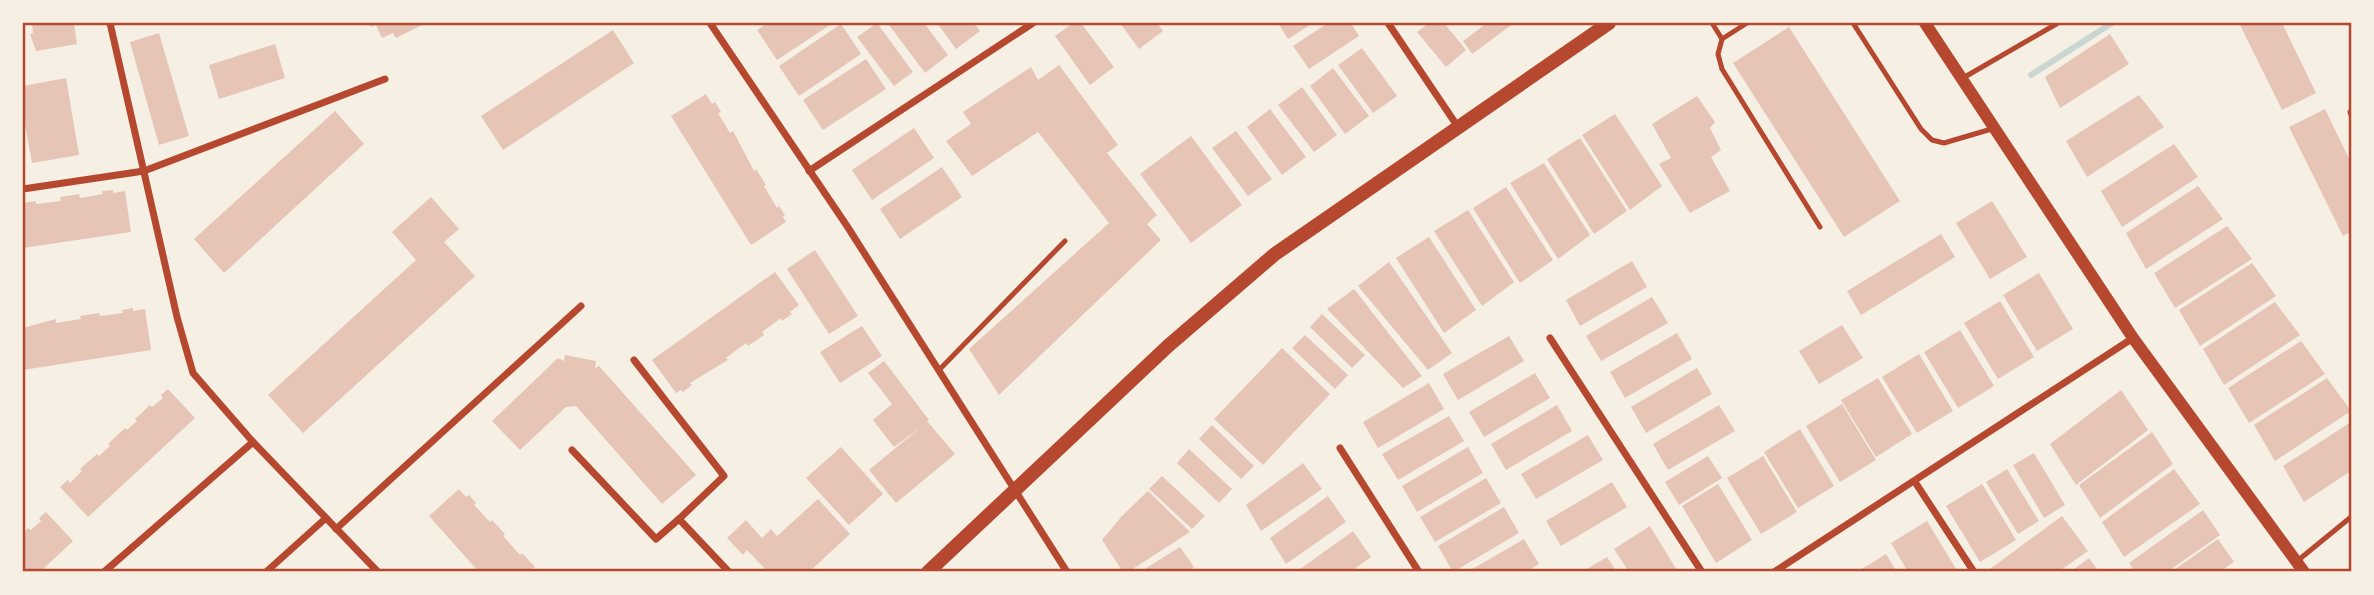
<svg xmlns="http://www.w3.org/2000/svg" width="2374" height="595" font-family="'Work Sans',sans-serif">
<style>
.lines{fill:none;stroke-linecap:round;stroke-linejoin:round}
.stream{stroke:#c9d6d2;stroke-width:6}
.building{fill:#e6c5b7}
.service{stroke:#b5482f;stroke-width:5}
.minor{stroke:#b5482f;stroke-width:7}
.tertiary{stroke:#b5482f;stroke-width:12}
.secondary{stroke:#b5482f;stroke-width:14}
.neatline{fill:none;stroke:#b5482f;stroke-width:2.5}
</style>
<rect width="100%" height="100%" fill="#f6efe4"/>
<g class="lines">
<path class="stream" d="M2031,75L2112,23"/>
</g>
<g class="building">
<path d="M32,23H74L77,44L36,51L30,34L33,33Z"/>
<path d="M368,23H426L396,38L393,33L382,38L376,25L371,27Z"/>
<path d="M768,23H833L777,60L757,30Z"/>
<path d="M877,23L913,72L894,86L857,37Z"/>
<path d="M893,23H924L948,55L925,73L889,25Z"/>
<path d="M937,23H974L980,31L956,49Z"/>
<path d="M1073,23H1081L1114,67L1090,85L1055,36Z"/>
<path d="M1120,23H1157L1163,31L1139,49Z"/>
<path d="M1278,23H1313L1288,39Z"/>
<path d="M1328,23H1351L1359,36L1309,69L1293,46Z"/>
<path d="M1429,23H1444L1466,50L1446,67L1417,32Z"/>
<path d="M1487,23H1514L1472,54L1463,41Z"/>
<path d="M2239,23H2282L2316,93L2282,110Z"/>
<path d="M841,24L861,54L799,96L779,66Z"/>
<path d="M1789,27L1900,201L1844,237L1733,63Z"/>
<path d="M613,30L634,63L503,150L481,116Z"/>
<path d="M159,33L189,136L159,145L130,42Z"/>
<path d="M2110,34L2129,64L2060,108L2045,77Z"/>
<path d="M275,44L285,78L219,99L209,65Z"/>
<path d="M1362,48L1397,96L1373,113L1338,65Z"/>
<path d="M866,59L886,89L823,130L803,100Z"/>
<path d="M1059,65L1118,145L1107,153L1157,215L1147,224L1161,240L999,395L969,349L1109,223L1038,132L972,176L946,141L971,124L963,112L1031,67L1038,80Z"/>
<path d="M1333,68L1369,116L1345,134L1310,86Z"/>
<path d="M66,78L79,155L32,163L23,113V86Z"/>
<path d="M1302,87L1337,135L1314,152L1278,105Z"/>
<path d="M706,94L712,104L715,102L721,112L718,113L730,133L733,131L754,171L756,169L766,185L764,186L777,208L779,206L785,215L783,217L786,222L751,245L671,116Z"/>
<path d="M2139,95L2164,127L2087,177L2066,141Z"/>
<path d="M1697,96L1715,122L1710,128L1721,150L1711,157L1730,191L1690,213L1659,164L1671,158L1652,124Z"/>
<path d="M1270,109L1306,157L1282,175L1247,127Z"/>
<path d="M2325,109L2351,163V232L2343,236L2289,127Z"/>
<path d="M335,111L364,144L224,273L194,239Z"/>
<path d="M1615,114L1662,186L1630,210L1582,135Z"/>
<path d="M914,128L934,158L872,200L852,170Z"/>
<path d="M1236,131L1272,179L1248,196L1212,148Z"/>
<path d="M1191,136L1242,205L1191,243L1140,174Z"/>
<path d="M1580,138L1627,211L1594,234L1547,159Z"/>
<path d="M2174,144L2198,177L2122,227L2101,191Z"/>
<path d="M1544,163L1590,235L1558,259L1510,183Z"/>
<path d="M942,167L962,197L900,239L880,209Z"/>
<path d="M2198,186L2223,219L2146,269L2126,233Z"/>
<path d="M1506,187L1553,260L1520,283L1473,208Z"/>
<path d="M113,190V193L125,191L131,232L23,248V203L36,201V204L61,201L60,197L79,194L80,198L103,194L102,191Z"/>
<path d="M431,197L459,229L444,242L475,276L303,433L268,395L416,260L392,232Z"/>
<path d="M1992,201L2027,257L1990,279L1956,223Z"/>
<path d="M1468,210L1514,282L1482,306L1434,231Z"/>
<path d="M2227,226L2252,259L2175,308L2154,273Z"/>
<path d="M1941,234L1955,257L1861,315L1847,291Z"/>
<path d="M1429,237L1476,310L1444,333L1396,258Z"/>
<path d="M815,250L858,316L829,334L787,269Z"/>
<path d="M1632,261L1647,287L1580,326L1566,300Z"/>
<path d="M1389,262L1452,353L1428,370L1358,286Z"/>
<path d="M2252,263L2276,296L2200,346L2179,310Z"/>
<path d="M775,272L799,305L790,312L792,314L782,321L781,318L762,332L764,335L748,346L746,343L726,358L728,360L690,383L692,385L683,392L681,390L676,393L652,360Z"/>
<path d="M2039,273L2073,329L2037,351L2003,295Z"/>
<path d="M1354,289L1422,376L1403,388L1327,309Z"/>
<path d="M1652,297L1668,323L1601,361L1586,336Z"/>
<path d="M2000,301L2034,357L1998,379L1964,323Z"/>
<path d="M2275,302L2300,335L2224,385L2203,349Z"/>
<path d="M133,308V311L145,309L151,350L23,370V328L56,319V323L81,319L80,316L99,313L100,316L123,313L122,310Z"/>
<path d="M1322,314L1365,355L1352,368L1310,327Z"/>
<path d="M1842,325L1863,358L1819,384L1799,351Z"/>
<path d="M862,326L882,356L840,383L820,352Z"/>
<path d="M1960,330L1994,386L1958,408L1924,352Z"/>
<path d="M1677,333L1692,359L1625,398L1610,372Z"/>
<path d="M1305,335L1348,375L1335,389L1292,348Z"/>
<path d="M1509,336L1524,361L1458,400L1443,374Z"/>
<path d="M2301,341L2325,374L2249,423L2228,388Z"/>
<path d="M1282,348L1330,394L1263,465L1214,419Z"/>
<path d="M1919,354L1953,411L1917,433L1882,377Z"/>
<path d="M565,355L596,361L595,368L599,366L696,475L662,504L576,406L566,407L520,450L492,421L558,358L564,361Z"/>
<path d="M884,361L929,420L927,421L955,454L896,503L869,470L920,428L894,447L873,420L892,404L868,373Z"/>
<path d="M1697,368L1712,394L1646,433L1631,407Z"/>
<path d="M1535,373L1550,398L1484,437L1469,412Z"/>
<path d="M1878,378L1912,434L1876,457L1841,400Z"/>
<path d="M2327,378L2351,411L2275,461L2254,425Z"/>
<path d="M1429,383L1444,409L1378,448L1363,422Z"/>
<path d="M168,389L195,418L88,517L60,487L68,480L70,483L82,471L80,469L97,454L99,456L110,446L108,444L125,428L127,430L137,421L135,419L150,405L152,407L163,398L161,395Z"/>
<path d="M2121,390L2148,430L2076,485L2050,444Z"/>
<path d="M1842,404L1876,460L1840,482L1806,426Z"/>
<path d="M1557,405L1572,431L1506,470L1491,444Z"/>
<path d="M1719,405L1735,431L1668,470L1653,444Z"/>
<path d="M1449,416L1464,441L1398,480L1382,454Z"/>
<path d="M2351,422V471L2304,502L2283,466Z"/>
<path d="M1212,425L1254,466L1241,479L1199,439Z"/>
<path d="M1800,429L1834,486L1798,508L1764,452Z"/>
<path d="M2152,432L2173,464L2100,518L2079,485Z"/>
<path d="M1588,435L1603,460L1536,499L1521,474Z"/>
<path d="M841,447L883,494L849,525L806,478Z"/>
<path d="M1468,447L1483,473L1417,512L1402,486Z"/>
<path d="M1189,449L1232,489L1219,503L1177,463Z"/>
<path d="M2034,453L2065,505L2044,518L2013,465Z"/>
<path d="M1708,456L1722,478L1679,505L1665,482Z"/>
<path d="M1763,456L1797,512L1761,534L1727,478Z"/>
<path d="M1303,463L1322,489L1261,531L1246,505Z"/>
<path d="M2007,469L2039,521L2018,534L1986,482Z"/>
<path d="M2174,469L2200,504L2124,557L2102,522Z"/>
<path d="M1162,476L1205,516L1192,529L1149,489Z"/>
<path d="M1486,478L1501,503L1435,542L1420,517Z"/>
<path d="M1612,482L1627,507L1561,546L1546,521Z"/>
<path d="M1718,484L1752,540L1716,563L1682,506Z"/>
<path d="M1982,484L2016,540L1980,562L1946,506Z"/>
<path d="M459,489L466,497L469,495L476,503L474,505L490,522L492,520L505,534L503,536L520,555L522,553L535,567L532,569L536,572H479L429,516Z"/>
<path d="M1148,491L1190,532L1128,572H1123L1102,540L1122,516Z"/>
<path d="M1328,496L1346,522L1286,564L1270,538Z"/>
<path d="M818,499L850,534L809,572H768L747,550L743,555L727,538L746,520L762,538L771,529L777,536Z"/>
<path d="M1504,507L1519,533L1453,572L1438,546Z"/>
<path d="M2203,510L2220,535L2167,572H2135L2129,563Z"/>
<path d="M46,512L73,541L40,572H23V533L28,528L31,530L41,521L39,518Z"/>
<path d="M2062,516L2088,551L2058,572H1992L1990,569Z"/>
<path d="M1927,521L1958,572H1908L1891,543Z"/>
<path d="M1650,526L1678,572H1629L1614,549Z"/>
<path d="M1353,531L1371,557L1350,572H1296Z"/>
<path d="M1524,539L1539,564L1525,572H1467Z"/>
<path d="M2218,539L2234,562L2219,572H2171Z"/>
<path d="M1180,547L1194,567L1186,572H1140Z"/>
<path d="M1886,554L1897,572H1857Z"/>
<path d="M1607,557L1617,572H1582Z"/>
<path d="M2089,558L2099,572H2070Z"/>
</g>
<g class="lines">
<g class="service">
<path d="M1712,23L1722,39"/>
<path d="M1747,23L1722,39L1718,54L1722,69L1820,227"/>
<path d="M1853,23L1921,129L1932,140L1944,143L1995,128"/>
<path d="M1963,78L2058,23"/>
<path d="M2350,112L2351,115"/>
<path d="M939,370L1065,241"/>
<path d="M2296,562L2351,517"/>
</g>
<g class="minor">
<path d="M110,23L177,317L193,373L253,442L378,572"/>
<path d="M710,23L847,226L1067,572"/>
<path d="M1388,23L1458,127"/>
<path d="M809,171L1033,23"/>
<path d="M23,189L144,171L385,79"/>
<path d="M1550,338L1702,572"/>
<path d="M634,360L724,476L679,519L729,572"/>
<path d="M1340,448L1419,572"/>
<path d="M572,450L656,539L679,519"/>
<path d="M1915,482L1974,572"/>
<path d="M336,529L581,306"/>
<path d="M104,572L253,442"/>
<path d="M266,572L326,518"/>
<path d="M1774,572L2133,338"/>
</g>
<path class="tertiary" d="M1925,23L2133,338L2304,572"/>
<path class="secondary" d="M928,572L1168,346L1275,254L1609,23"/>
</g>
<rect width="2374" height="595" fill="none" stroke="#f6efe4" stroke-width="49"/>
<rect x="24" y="24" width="2326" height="546" class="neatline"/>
</svg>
